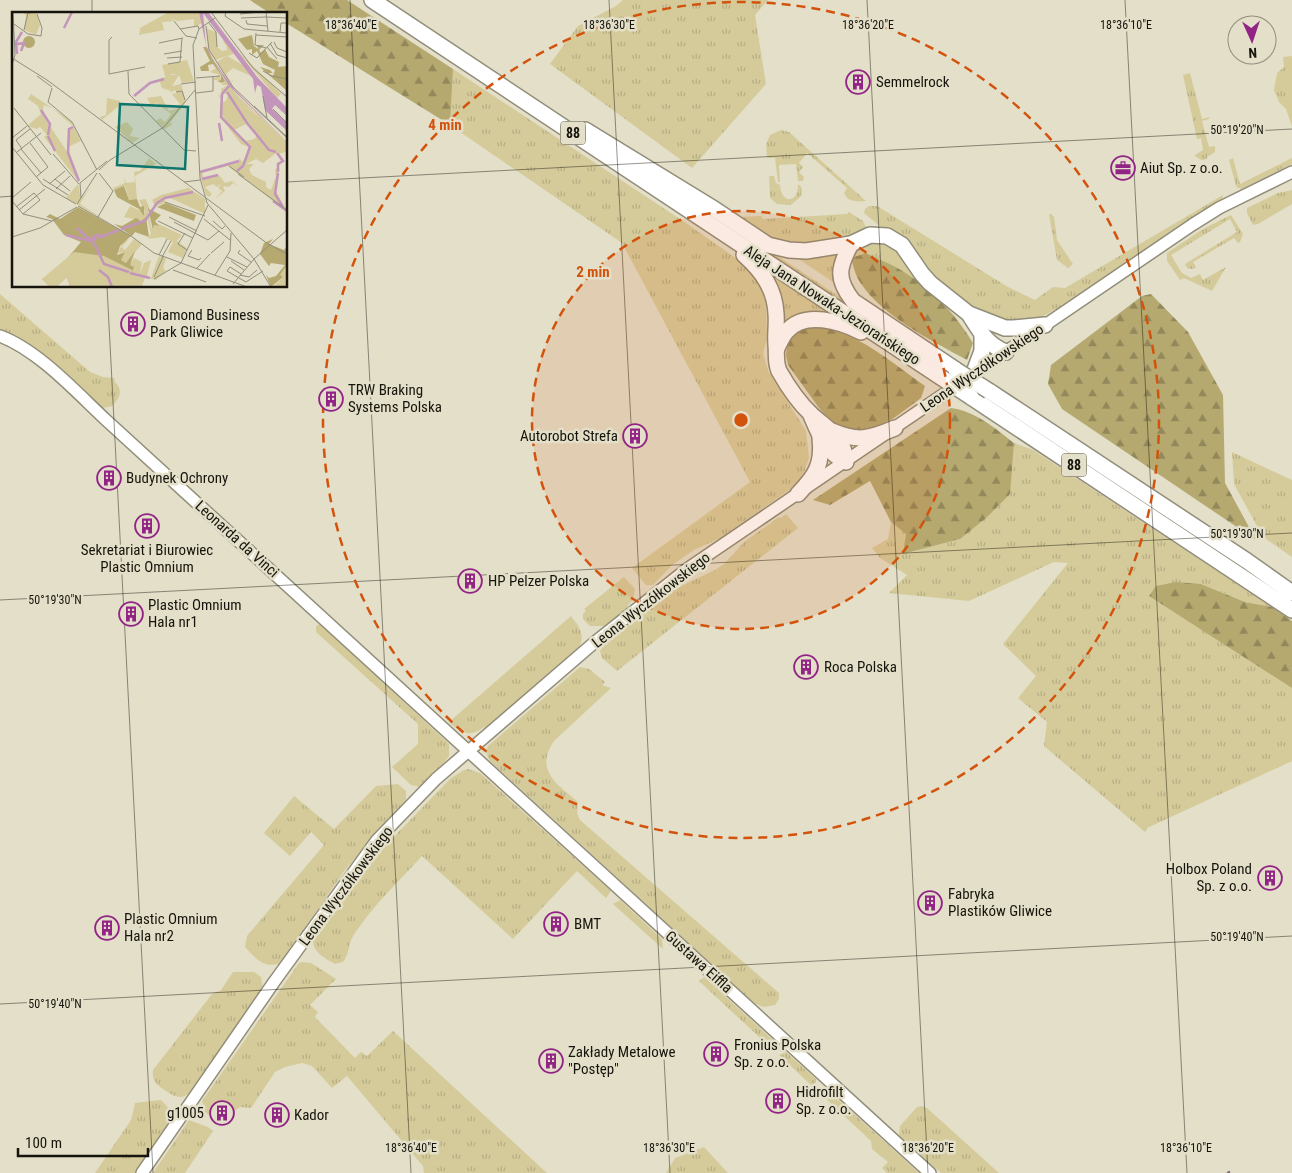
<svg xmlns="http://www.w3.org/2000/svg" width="1292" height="1173" font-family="'Roboto Condensed',sans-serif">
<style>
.grass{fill:url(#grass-tufts)}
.forest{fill:url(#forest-firs)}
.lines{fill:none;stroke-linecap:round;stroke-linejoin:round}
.stream{stroke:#906e86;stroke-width:2.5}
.minor-casing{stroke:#918d79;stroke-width:14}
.major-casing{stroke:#918d79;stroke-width:18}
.minor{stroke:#fff;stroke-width:11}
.major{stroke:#fff;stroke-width:15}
.major-bridge-casing{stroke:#918d79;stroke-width:18;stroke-linecap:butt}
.major-bridge{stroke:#fff;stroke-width:15}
.ticks{fill:none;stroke:#16140c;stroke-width:1;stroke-opacity:0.45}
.ring{fill:none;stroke:#d3520c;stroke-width:2.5;stroke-dasharray:9 6}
.labels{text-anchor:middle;stroke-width:5;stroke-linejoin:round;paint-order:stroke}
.shield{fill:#e3dfc9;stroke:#545145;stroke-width:1}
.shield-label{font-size:14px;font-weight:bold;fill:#16140c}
.poi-label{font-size:15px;fill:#16140c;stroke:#e3dfc9;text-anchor:start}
.street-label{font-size:15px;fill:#16140c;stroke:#e3dfc9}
.inset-river{fill:none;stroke:#c495bb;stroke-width:2.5}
.inset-road{fill:none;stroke:#918e7d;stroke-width:1}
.view{fill:#0f766e;fill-opacity:0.15;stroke:#0f766e;stroke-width:2.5}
.inset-edge{fill:none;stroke:#16140c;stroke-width:2.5}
.ticks-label{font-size:12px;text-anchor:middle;fill:#16140c;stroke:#e3dfc9;stroke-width:5;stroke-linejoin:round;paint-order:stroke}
.centre{fill:#d3520c;stroke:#e3dfc9;stroke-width:2.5}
.ring-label{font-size:15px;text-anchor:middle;font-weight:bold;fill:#d3520c;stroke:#e3dfc9;stroke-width:5;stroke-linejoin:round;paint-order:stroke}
</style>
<defs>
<pattern id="grass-tufts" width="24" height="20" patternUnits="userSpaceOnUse" patternTransform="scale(1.25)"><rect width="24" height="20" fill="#d5cb9a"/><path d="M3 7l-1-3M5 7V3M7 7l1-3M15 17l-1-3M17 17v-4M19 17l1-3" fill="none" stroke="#b6ad84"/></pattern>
<pattern id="forest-firs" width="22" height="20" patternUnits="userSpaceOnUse" patternTransform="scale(1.25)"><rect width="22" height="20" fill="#b5a970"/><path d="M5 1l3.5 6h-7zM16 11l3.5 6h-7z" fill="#92885a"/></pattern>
</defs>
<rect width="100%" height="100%" fill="#e3dfc9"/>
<g class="grass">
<path d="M623,0H768L755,15L766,84L692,168L550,64L578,26L616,6Z"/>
<path d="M1292,56V127L1286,109L1279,102L1274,90L1277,73L1284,67L1283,57Z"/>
<path d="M453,69L683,221L750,268L759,281L766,304L767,339L763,353L768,371L806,431L809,458L804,472L795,486L720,538L694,550L672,565L653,585H646L632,568L750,482L622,243L450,125Z"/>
<path d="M1190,73L1202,119L1209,117V119L1202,121L1209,147L1215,146V152L1207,157V159L1201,160L1195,156V155L1203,150L1201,138L1197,139L1183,75Z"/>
<path d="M781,130L789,132L866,201C856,202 848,202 844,193L847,188L807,153L799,163L803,167L799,172L804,177L803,181H798L796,164L779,165L780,182H778L775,158H767L766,144L770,135Z"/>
<path d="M1233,158L1240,184L1292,158V164L1242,189L1238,188L1236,186L1229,160Z"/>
<path d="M769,176H774L776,183L780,185C781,204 798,204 798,185H800L802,189L801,196L791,205L777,204L770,198Z"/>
<path d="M1292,190V204L1258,224L1253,225L1247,213V208L1278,193Z"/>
<path d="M1223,195L1222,199L1165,235L1166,238L1072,301L1034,321L1014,325L983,316L942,285L917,257L864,213L865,209L869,206H877L1008,287L1035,300L1053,287L1065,288Z"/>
<path d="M681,196L737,229L949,369L945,371Z"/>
<path d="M849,212L863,221L867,229L844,239L811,247L771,242L739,217L761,216L763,219L847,214Z"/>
<path d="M1049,214H1051L1054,217L1057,240L1073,264L1068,268L1057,260Z"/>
<path d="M1231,215L1243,234L1240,242L1238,243L1234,238L1193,262L1196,267L1193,269C1189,269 1186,268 1185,264L1237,232L1230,219L1171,255L1182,273L1191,278L1200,274L1203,280L1226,267L1212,291L1184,278L1180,280L1167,261V253L1203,229Z"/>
<path d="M868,242H884L895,247L917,277L915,280L866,253L851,258L857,248Z"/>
<path d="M839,251L836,283L833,282L797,258Z"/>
<path d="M771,275L775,276L828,311V314L784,329Z"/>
<path d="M0,294L90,372L103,377L114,378L115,380L114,381C124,390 120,398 112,406L103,408L94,403C65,376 37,345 0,329Z"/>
<path d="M1014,443L1033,450L1272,607L1245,602L1201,584L1292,688V761L1147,828L1145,832L1044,746L1047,722L1018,698L1036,676L1003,644L1068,563L1054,562L969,601L889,593L907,575L880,558L872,548L888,539L891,522L906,534L904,554L960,539L1012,464Z"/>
<path d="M1232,452L1292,480V557L1263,537L1234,484Z"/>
<path d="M786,514L798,528L617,671L602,658L600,651L602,648L642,614L675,589L715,570L724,564L744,542L779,517L781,518Z"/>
<path d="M624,577L635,589L633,600L627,606L629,608L606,626H590L583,619V614L586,611L584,609Z"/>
<path d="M571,616C580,628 586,635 578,650L487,729L484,727C470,738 461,733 449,722Z"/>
<path d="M320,624L449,744V756L442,765L443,767L421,787L411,785L392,767L418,744V724L316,632V626Z"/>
<path d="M580,667L589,669L605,682L602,685L611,688L554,741C534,770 557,784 578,802L577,813L580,820L779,993V999L775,1005L764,1007L754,1003L490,761L486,752L488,746Z"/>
<path d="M468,769L480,773L611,891L606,898L577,871L513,939L422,856C399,881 373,906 355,933C348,942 350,953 343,962L335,964C326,959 314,953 313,942L381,850L451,778L464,770Z"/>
<path d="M398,784L406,791V800L345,870L281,963C264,969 256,959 245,947L247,936L324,845L311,832L290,856L264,833L294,796L334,829L376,786Z"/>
<path d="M620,900L662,939L663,949L613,904Z"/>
<path d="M302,962L311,963L336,979L310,1005L318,1012L315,1017L355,1058L361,1052L367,1056L393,1031L547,1173H424L423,1166L347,1076L332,1088L312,1066L302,1063L285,1067L275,1072L251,1108L240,1107L219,1122L205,1112L202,1101L299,963Z"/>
<path d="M233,972H254L261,977L263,989L194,1089C182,1101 176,1098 163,1089C155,1083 152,1080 153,1070L212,994L221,990Z"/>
<path d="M704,977L774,1041L772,1049L699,981Z"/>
<path d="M786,1052L816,1079V1082L812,1086L779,1055Z"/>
<path d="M826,1095H833L919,1173H887L882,1168L888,1162L872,1149L871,1141L824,1097Z"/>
<path d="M160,1100L162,1101L171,1111L169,1124L136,1173H95L131,1120L135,1103Z"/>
<path d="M922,1106L927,1108L999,1173H941L899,1135L900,1126L917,1107Z"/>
<path d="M189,1120L208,1127L213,1131L185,1173H153Z"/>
<path d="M704,1147L728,1173H666L675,1158Z"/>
</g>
<g class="forest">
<path d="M250,0H347L453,69L450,125L286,23V14H271Z"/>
<path d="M866,253C879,260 895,265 907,274C934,291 957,316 973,343L967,360C932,341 876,313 857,277C854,271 853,264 851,258Z"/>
<path d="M1151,294L1188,332L1223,395L1225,483L1256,540L1062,409L1048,384L1051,365L1142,296Z"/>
<path d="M815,327C856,330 892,363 925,386L921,398L894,418L880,425L865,431L837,427L819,408L788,365L786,355L787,346L792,336L803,329Z"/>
<path d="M951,408C975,411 995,428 1014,443L1010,494L986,518L960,539L903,554L906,534L891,522L870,481L830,505L813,500Z"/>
<path d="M1176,582L1201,584L1245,602L1272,607L1292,621V688L1149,596L1156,586Z"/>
</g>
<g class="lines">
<path class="stream" d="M1228,1173L1229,1172"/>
<g class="minor-casing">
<g id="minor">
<path d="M0,336C38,350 76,392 106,420L930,1173"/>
<path d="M142,1173L274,982L377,840L436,779L595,642L687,569L1192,225L1219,208L1292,172"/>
</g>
</g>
<g class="major-casing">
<g id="major">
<path d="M372,0L939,376"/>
<path d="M585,130L714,209L768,245L789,250L806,251L851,244L870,235L887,236L902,245L922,274L930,283L969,314L1005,328H1014L1045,325"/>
<path d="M851,244C838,268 836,279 853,301L956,370"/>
<path d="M744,255C762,271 775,289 776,314C777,324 775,334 776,345C777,354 775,362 779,371C787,385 799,403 811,414C828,430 844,436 846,462C825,452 819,434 810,413"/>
<path d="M969,314C979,330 987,345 1006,352"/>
<path d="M777,348C780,342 783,335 787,331C805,310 841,322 861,332"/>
<path d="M973,375L982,351V335"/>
<path d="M989,391L1247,561L1292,593"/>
<path d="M971,397L1292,610"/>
<path d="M832,431C858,442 869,439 895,428"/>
<path d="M798,494C816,475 823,464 820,438"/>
</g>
</g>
<use href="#minor" class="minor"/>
<use href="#major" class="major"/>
<g class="major-bridge-casing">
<g id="major-bridge">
<path d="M956,370L989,391"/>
<path d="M939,376L971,397"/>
</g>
</g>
<use href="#major-bridge" class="major-bridge"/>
</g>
<path class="ticks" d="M92,0V14M350,0L411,1173M609,0L670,1173M867,0L928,1173M1125,0L1187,1173M286,182L1292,129M0,197L14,196M107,286L153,1173M0,600L1292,533M0,1004L1292,936"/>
<circle cx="741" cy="420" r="209" fill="#d3520c" fill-opacity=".12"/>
<g class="ring">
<circle cx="741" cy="420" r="209"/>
<circle cx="741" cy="420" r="418"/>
</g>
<defs>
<g id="building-ring" transform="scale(1.25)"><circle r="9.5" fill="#e3dfc9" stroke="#922486" stroke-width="1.5"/><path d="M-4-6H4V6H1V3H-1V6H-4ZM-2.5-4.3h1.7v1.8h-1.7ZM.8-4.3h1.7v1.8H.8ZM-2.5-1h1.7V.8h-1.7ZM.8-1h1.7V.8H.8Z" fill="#922486"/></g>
<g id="office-ring" transform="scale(1.25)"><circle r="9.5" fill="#e3dfc9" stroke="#922486" stroke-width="1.5"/><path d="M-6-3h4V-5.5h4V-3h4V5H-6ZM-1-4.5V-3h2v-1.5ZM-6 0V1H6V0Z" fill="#922486"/></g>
</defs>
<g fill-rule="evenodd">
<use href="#building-ring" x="858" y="82"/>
<use href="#office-ring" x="1123" y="168"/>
<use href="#building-ring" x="133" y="324"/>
<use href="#building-ring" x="331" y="399"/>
<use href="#building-ring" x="635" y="436"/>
<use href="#building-ring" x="109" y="478"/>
<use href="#building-ring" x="147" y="526"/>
<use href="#building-ring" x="470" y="581"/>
<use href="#building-ring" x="131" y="614"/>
<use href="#building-ring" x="806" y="667"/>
<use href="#building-ring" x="1270" y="878"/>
<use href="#building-ring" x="930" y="903"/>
<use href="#building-ring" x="556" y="924"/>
<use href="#building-ring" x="107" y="928"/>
<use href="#building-ring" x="716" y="1054"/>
<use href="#building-ring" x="551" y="1061"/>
<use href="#building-ring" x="778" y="1101"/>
<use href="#building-ring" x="222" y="1113"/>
<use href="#building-ring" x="277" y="1115"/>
</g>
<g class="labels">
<g class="shield">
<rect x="560.5" y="121.5" width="25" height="23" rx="4"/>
<rect x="1061.5" y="453.5" width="25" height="23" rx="4"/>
</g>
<g class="shield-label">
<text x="573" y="138">88</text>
<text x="1074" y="470">88</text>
</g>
<g class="poi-label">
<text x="876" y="87">Semmelrock</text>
<text x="1140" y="173">Aiut Sp. z o.o.</text>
<text x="150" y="320">Diamond Business<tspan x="150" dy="17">Park Gliwice</tspan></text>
<text x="348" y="395">TRW Braking<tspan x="348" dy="17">Systems Polska</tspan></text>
<text x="618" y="441" text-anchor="end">Autorobot Strefa</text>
<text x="126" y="483">Budynek Ochrony</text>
<text x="147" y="555" text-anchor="middle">Sekretariat i Biurowiec<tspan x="147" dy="17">Plastic Omnium</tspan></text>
<text x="488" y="586">HP Pelzer Polska</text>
<text x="148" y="610">Plastic Omnium<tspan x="148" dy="17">Hala nr1</tspan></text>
<text x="824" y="672">Roca Polska</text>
<text x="1252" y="874" text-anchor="end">Holbox Poland<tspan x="1252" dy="17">Sp. z o.o.</tspan></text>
<text x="948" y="899">Fabryka<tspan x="948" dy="17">Plastików Gliwice</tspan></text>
<text x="124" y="924">Plastic Omnium<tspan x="124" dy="17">Hala nr2</tspan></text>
<text x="574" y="929">BMT</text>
<text x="734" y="1050">Fronius Polska<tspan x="734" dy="17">Sp. z o.o.</tspan></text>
<text x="568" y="1057">Zakłady Metalowe<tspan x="568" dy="17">"Postęp"</tspan></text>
<text x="796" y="1097">Hidrofilt<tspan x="796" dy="17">Sp. z o.o.</tspan></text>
<text x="204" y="1118" text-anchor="end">g1005</text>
<text x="294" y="1120">Kador</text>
</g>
<g class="street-label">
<text transform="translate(832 305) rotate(33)" y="5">Aleja Jana Nowaka-Jeziorańskiego</text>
<text transform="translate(982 368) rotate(-34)" y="5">Leona Wyczółkowskiego</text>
<text transform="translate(237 539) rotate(42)" y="5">Leonarda da Vinci</text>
<text transform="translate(651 600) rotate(-38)" y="5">Leona Wyczółkowskiego</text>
<text transform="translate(346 886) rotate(-53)" y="5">Leona Wyczółkowskiego</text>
<text transform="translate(699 962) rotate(42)" y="5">Gustawa Eiffla</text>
</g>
</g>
<g transform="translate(12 12)">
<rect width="275" height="275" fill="#e3dfc9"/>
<path d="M11,0H24L28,13L24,23L12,18L14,4ZM166,0H187L191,11L182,15V7L165,9L154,5V1ZM195,17L204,20L205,35L210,39L215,38L214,33L212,31L211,27V26L222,42L215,44L231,53L239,64L221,56L214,62L219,70L224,66L219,71L205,50L214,44L204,48L202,46L196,35ZM224,37L248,61L275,86L263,76L269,82L265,86ZM204,56L226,84L275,130L274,140L265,142L271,149L267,152L264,179L275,200L216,154L190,161L192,166L207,163L213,171L220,169L226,174L221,171L217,175L211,174L213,179L203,187L210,179L206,176L210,171L205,175L201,172L193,175L200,182L197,185L194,183L187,160L227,149V146L231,150L237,135L229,132L209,106L208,91L214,89L216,83L212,81L209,87L206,83L210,84L209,77L216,73H209L213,69L211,65L206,64L211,68H202V66L208,63L198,60ZM219,88L233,109L222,114L212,108L209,100V91ZM231,95L238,97L245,103L234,109L226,98ZM234,112L245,124L242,127L234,129L222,118ZM264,141L270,150L263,158L264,164L259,178L254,175V170L240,163L237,157L242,152H234L244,147L251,151ZM157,63H167L160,74L169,72L174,90L158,111L161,112L153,117L144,109L148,106L153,110L159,102L144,91L139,94L135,86L149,84L157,99L164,97L168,92L160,82L165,81L163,78L158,81L159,79L150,76L147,68ZM19,82L58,108L69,129L56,135L67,170L32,125L35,123L28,115L25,117L15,114L29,102L26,94L16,87ZM32,93L40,96L61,114L57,117L56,141L35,110L30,102ZM95,86L108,89V93L90,108L88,105L94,103ZM115,110L121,117L118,124L128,126L120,131L103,115ZM137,146L144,152L123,164L125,187L117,188L113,174L102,178L101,176L113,171L112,165L114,171L123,170L122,160L128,159ZM168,170L193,187V202L156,185L152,186L154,191L143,194L140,188L149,183L176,176ZM66,172L69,187L79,174L68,192L101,213L54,186ZM134,187L139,215L142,218V213L147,214L144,211L170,223L165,229L175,236L171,246L156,240L161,230L151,225L136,227L139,221L135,205L129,209L112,205L118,194L133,201L127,188ZM122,227L130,232L114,251L109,248L113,240L105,241L113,229L116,228L110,235L113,238ZM147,244L154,246L151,256L154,259L144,268L119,262L117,253L122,246L130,250L128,262L132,251L139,248L135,264L139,266Z" fill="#d5cb9a" fill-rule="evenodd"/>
<path d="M240,23L242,34L246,37L245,33H252L247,38L249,41L253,37L257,45L267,50L266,55L275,54V79L248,55L258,58L261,61H256L261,64L263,58L251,52L245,39L240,43V37L235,38L226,27ZM11 30a6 6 0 1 1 12 0a6 6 0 1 1-12 0ZM191,35H194L213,69L210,71L205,69L209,68V63L201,52L196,53L197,59H189L188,55L198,49ZM112,174L117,188L125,187L128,195L132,194V204L127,197L105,185L102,178ZM149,183L134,188L137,197L149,203L143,209L147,214L142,213L141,218L134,188ZM154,191L184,203L182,209L145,195ZM66,195L119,224L108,234L105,243L113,240L109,248L114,251L123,239L118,253L122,255L119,262L133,265L129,275H58L55,265L44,275H38L30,267L48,255L69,230L52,223L40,207L34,205L38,202L48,207ZM134,205L137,225L123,220L120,224L102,212L110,214L124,206L129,209ZM261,227L257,232L272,238L275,234V253L271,265L259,275L254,263L257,266L264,264L273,253L259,251L257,254L248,242L252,231Z" fill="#b5a970"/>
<path d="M219,88L233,109L222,114L213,109L209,100L210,90ZM231,95L238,97L245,104L234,109L226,98Z" fill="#d5cb9a"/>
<path d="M275,253V275H261L271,265L268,263Z" fill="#d5cb9a"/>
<path d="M62,240L92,244L120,258L119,262L133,265L129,275H58L55,265L44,275H38L30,267Z" fill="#d5cb9a"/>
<path d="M153,2L162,9L150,10L152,18L127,23L128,16ZM175,48L182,69L170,71L167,63L159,62L154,67L150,53Z" fill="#d5cb9a"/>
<path d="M187,0H196L246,66L275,96V104L263,93L260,97L275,111V119L253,98L249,75L245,73L243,81L241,67L191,1L194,33L200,46L222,77L275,130L217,74L195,38Z" fill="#c495bb"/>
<path class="inset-river" d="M52,16L60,0M5,32L12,31L9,39M5,42L4,30L10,20M217,74L210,82L209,105L238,135L231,154L225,159M215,80L235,111L257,138L264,140M122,84L138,71L152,67M29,98L38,112L36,123M207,111L210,129M61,115L57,117L56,141L67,169M36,124L43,139M265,141L271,149L266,152V160M188,160L227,149M266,161L263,182L271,195M190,167L206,163M261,189L275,199M65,216L78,228L84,223L91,224M109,217L133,209L145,191L153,186L181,180M54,223L79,229L84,226M86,226L107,218M81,229L92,252L117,260M87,258L96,265L100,275M118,261L138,266"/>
<path class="inset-road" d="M199,0L241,56L275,85M214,0L213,4L232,17L275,21M254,0L256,19M228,2L248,0M254,5L275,6M203,6L187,17L181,33L188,166L195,191L242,247L259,275M229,6L254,5M234,8L235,12L255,14M162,9L174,24L185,26M197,11L204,20L205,35M2,12L16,22L29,24L30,16L25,2M194,14L197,38L221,75L275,126M168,17L186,14L187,17M12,18L16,1L24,0M268,20L269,11H275M244,21L243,33L254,36M244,23L275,25M100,25L97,28V62L133,55M262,30L265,36L275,40M147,31L171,26M258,31L265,43L275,46M255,35L265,47M237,41L245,46L260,30M152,42L170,39M0,46L35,68L256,232L275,242M155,46L170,45M156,52L168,50L170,26M0,53L3,43L1,0M116,59L117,82L172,138L184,139M251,59L260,64L275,67M25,64L40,75M184,66L208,64M169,72L184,70M40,76L36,90L60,110L85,158M164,80L170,79L173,88M184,81L201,79V64M251,84L255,106M242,94L275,125M2,96L39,143M261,97L275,111M0,126L15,114M18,131L36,155L24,165M0,135L31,173L64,192M9,137L29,161M10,137L4,128L18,117M5,140L29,121M41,142L67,172M217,154L232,165M87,158L98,148L152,115L183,78M226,162L275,198M31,167L56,183M43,167L58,179M172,170L188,168M37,172L53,159M44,177L58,164M0,186L19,170M69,186L68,171L95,149M0,189L11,202L40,209M153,190L193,204M65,192L85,161M66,194L119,224L142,241L235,275M4,195L22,181L28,188L11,202M7,198L33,177M86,205L101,179L87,161M157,205L185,219M192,207L218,228M146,209L181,226M201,209L210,217L213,214M162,210L196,228L207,219M173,221L166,232L175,238M0,225L28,216L65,195M180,238L176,244L187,248L189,246M228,238L226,241L239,250M199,241L212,230M147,243L155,227M150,245L159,229M215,245L235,255M219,249L232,258M185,256L198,242M161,258L194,270M229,262L218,255L215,259L234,270L251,259M203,263L218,239L219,221M228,263L237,265L245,258M142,265L151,245M142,267L169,251L196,193M221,272L242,247L275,218"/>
<path class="view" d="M108,92L176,95L173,157L105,153Z"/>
<rect width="275" height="275" class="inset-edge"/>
</g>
<g class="ticks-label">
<text x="351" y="29">18°36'40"E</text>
<text x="609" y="29">18°36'30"E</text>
<text x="868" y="29">18°36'20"E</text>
<text x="1126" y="29">18°36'10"E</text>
<text x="1237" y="134">50°19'20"N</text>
<text x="1237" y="538">50°19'30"N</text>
<text x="55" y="604">50°19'30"N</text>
<text x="1237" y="941">50°19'40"N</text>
<text x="55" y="1008">50°19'40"N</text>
<text x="411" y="1152">18°36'40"E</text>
<text x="669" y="1152">18°36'30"E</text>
<text x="928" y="1152">18°36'20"E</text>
<text x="1186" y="1152">18°36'10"E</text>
</g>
<circle cx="741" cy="420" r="8" class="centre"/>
<g class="ring-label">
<text x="445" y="130">4 min</text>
<text x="593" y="277">2 min</text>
</g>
<g transform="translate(1252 40) rotate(177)"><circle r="24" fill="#e3dfc9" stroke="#918e7d"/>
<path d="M0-4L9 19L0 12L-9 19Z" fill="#922486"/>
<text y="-8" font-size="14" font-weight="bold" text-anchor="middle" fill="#16140c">N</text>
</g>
<path d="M18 1148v8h130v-8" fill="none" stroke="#16140c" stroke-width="2.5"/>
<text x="25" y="1148" font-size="15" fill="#16140c" stroke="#e3dfc9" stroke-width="4" paint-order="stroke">100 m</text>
</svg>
